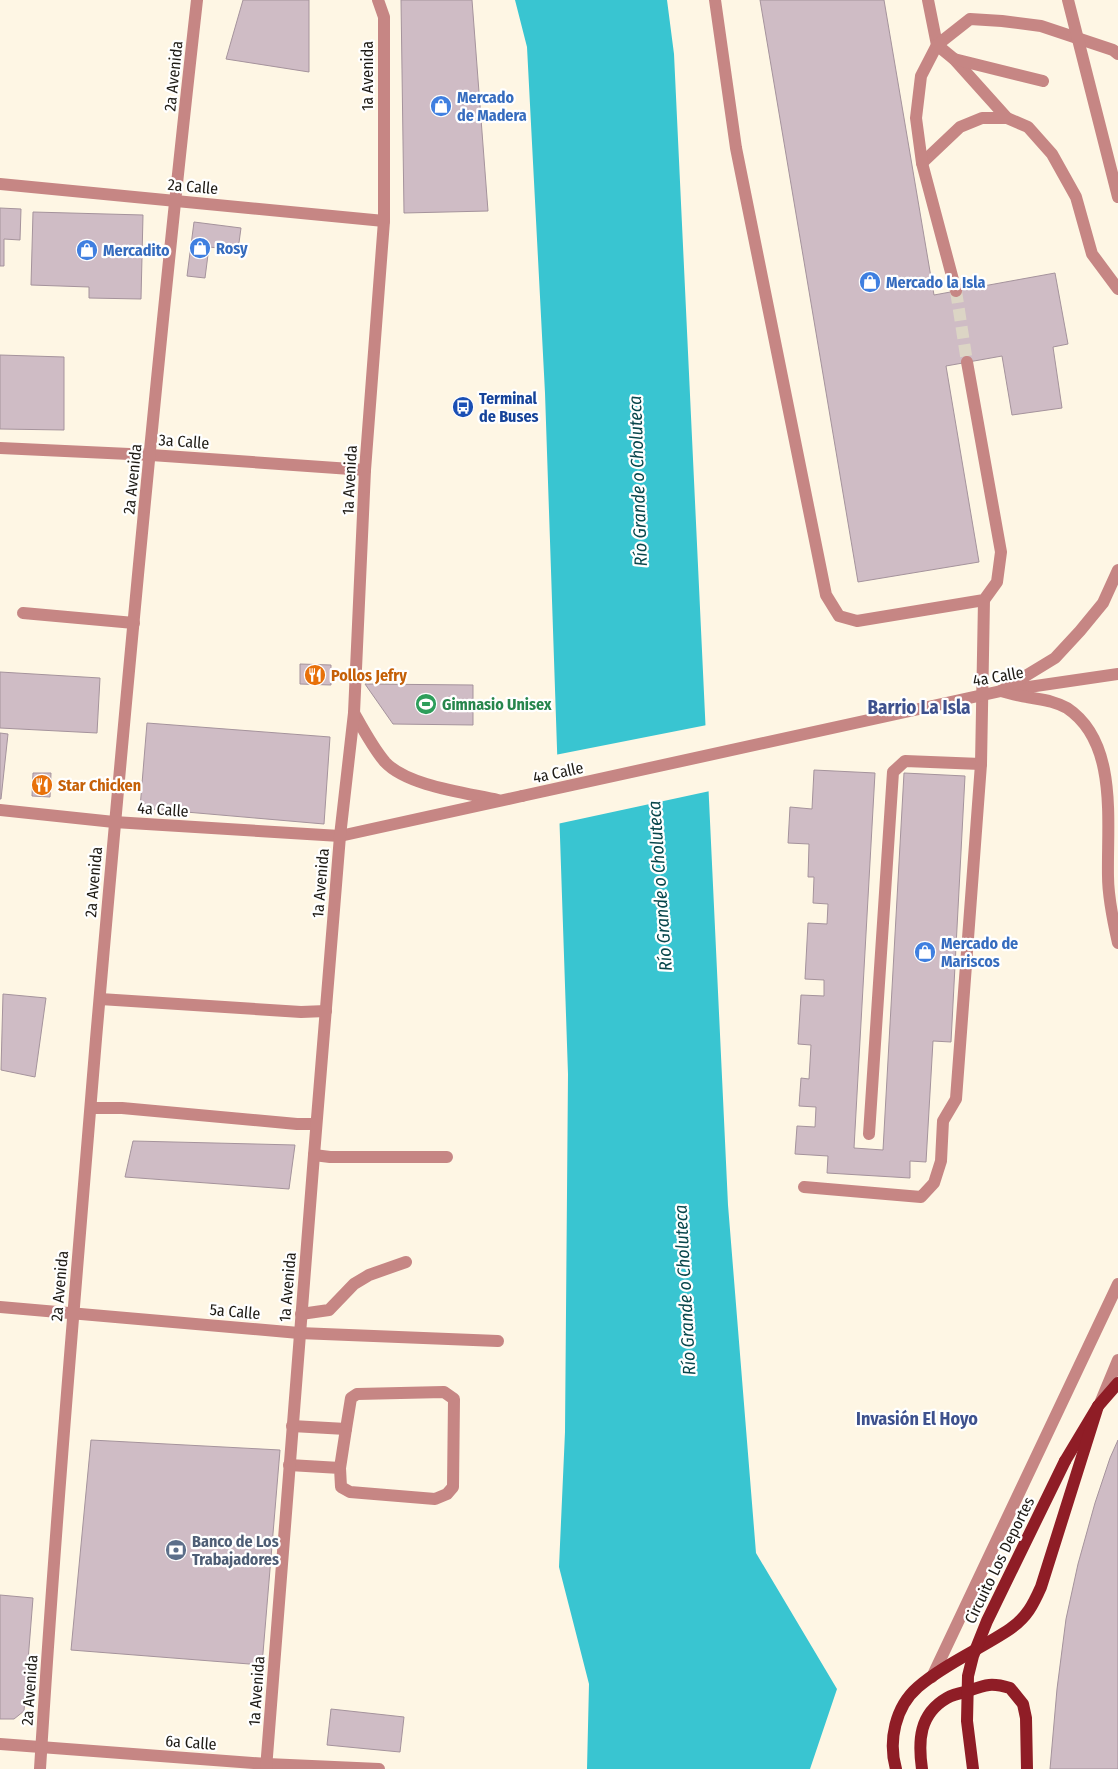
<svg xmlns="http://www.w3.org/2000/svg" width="1118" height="1769" font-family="'Fira Sans Condensed',sans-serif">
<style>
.water{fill:#39c5d1}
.pier{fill:#fef6e4}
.building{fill:#cfbcc5;stroke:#a5939c}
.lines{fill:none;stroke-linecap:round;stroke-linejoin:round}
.minor-tunnel{stroke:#dcd5c5;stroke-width:12;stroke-dasharray:12 6;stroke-linecap:butt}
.minor{stroke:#c68684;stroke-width:12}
.major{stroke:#8f1d26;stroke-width:12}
.minor-bridge{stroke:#c68684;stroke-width:12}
.major-bridge{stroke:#8f1d26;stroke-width:12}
.labels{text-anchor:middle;stroke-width:4.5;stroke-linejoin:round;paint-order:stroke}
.street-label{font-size:16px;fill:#1d1a14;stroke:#fff}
.shop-label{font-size:16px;font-weight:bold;fill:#366cbe;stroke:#fff;text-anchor:start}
.transit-label{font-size:16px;font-weight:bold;fill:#164399;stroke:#fff;text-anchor:start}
.food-label{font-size:16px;font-weight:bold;fill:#c56008;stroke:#fff;text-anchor:start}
.leisure-label{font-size:16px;font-weight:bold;fill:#27864d;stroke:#fff;text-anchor:start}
.service-label{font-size:16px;font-weight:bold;fill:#4e5e75;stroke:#fff;text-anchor:start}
.water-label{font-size:18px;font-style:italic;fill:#07464b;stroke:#fff}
.neighbourhood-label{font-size:18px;font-weight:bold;fill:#3e518d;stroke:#fff}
.quarter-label{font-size:19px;font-weight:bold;fill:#3e518d;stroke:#fff}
</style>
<rect width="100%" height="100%" fill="#fef6e4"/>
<path class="water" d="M515,0H667L674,54L728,1205L756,1553L837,1689L810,1769H587L589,1684L559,1567L565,1432L568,1074L545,393L527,47Z"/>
<path class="pier" d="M707,725L710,791L557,824L555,755Z"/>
<g class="building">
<path d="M243,0H309V72L226,59Z"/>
<path d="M401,0H472L488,211L404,213Z"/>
<path d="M760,0H884L934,295L1055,273L1068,344L1053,347L1062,408L1012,415L1002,356L946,366L979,562L858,582Z"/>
<path d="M0,208L21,209L20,240L4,239V266H0Z"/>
<path d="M33,212L143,215L141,299L89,298V287L31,285Z"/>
<path d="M194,222L241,228L238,250L209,247L205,278L187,276Z"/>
<path d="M0,355L64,357V430L0,429Z"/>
<path d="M300,664L331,665V685L300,684Z"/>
<path d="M0,672L100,678L97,733L0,728Z"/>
<path d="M365,684L473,685V725L393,724Z"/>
<path d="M147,723L330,737L324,824L140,808Z"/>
<path d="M0,733L8,734L1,799H0Z"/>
<path d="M814,770L875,773L854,1148L883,1150L904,773L965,776L951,1042L933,1041L926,1162L910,1161V1178L827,1173L828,1156L795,1154L797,1126L815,1127L816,1107L799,1106L801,1078L809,1079L811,1045L798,1044L801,995L824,996V980L805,979L808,923L827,924L828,904L813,903L814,877H808L809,844L788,843L790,807L812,809Z"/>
<path d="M33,773H51L50,797L32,796Z"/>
<path d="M3,994L46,998L35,1077L1,1070Z"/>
<path d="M133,1141L295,1145L289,1189L125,1177Z"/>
<path d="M91,1440L280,1450L262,1665L71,1650Z"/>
<path d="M1118,1440V1769H1050L1057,1689L1066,1619L1078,1564L1095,1503L1110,1458Z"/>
<path d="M0,1595L33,1598L24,1711L14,1719H0Z"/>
<path d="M331,1709L404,1717L400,1752L327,1745Z"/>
</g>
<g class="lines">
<path class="minor-tunnel" d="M956,291L967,362"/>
<g class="minor">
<path d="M715,0L736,148L826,595L839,616L857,621L984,600L997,582L1001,552L967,362"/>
<path d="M928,0L937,45L954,59L1007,118"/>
<path d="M954,59L1043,81"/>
<path d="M922,163L960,127L982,118H1007L1028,127L1052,154L1076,197L1092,254L1118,289"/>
<path d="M0,184L384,221"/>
<path d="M956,291L922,163L916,118L921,76L937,45L970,19L1002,21L1041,26L1113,50L1118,54"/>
<path d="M0,448L151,455L365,470"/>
<path d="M23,613L134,623"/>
<path d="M1008,690L1118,674"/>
<path d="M1001,691C1009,693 1018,696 1027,697C1042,700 1052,700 1067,708C1118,742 1107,820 1108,876C1108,898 1113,921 1118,943"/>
<path d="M1001,691L1055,658L1080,631L1103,603L1118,570"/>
<path d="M354,713C363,729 373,748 385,762C407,786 467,793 498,800"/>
<path d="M0,810L114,822L340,836L522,796"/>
<path d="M100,999L301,1012L326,1011"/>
<path d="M91,1108H122L297,1124H316"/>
<path d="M869,1134L893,772L905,761L981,764"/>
<path d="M314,1155L330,1157H447"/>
<path d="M804,1187L921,1197L934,1183L941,1161L943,1121L956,1099L981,764L984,600"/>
<path d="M0,1307L299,1333L498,1341"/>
<path d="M301,1314L329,1310L354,1284L369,1275L406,1262"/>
<path d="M1101,1401L1118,1360"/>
<path d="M289,1465L340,1468L341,1487L350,1492L435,1499L447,1494L453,1487L454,1399L444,1392L357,1394L351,1398L346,1429L292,1426"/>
<path d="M340,1468L346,1429"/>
<path d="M932,1677L1118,1284"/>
<path d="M0,1744L267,1764L379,1769"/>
<path d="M40,1769C55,1526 76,1282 96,1039C126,693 158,346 197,0"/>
<path d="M266,1769L314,1155L340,836L354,713L365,470L384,221V17L378,0"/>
</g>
<g class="major">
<path d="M1065,1461L1098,1406L1118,1383"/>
<path d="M896,1769C888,1741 895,1707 918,1687C943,1665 982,1648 1010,1629C1027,1617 1033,1605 1041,1587L1098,1406"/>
<path d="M922,1769C918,1741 919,1714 947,1698C952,1695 960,1693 965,1692C985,1685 990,1682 1010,1688L1023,1704L1026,1718L1027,1769"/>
</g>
<g class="minor-bridge">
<path d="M1068,0L1118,197"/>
<path d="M522,796L1001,691"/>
</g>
<path class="major-bridge" d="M973,1769L967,1721L968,1676L973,1656L987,1621L1065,1461"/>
</g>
<defs>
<g id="shop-disc" transform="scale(1.125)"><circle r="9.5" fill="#3f7fe0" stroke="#fff"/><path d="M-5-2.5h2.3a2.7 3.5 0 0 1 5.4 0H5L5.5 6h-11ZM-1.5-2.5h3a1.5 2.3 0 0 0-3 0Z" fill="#fff"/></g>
<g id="bus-disc" transform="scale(1.125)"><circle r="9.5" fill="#1a4fb4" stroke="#fff"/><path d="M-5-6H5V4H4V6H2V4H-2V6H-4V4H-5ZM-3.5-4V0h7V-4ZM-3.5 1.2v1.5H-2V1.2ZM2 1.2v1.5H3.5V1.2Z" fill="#fff"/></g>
<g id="restaurant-disc" transform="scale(1.125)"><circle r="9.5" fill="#e8710a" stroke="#fff"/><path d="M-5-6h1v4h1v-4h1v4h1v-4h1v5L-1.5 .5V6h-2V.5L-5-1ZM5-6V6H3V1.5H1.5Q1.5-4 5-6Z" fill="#fff"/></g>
<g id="stadium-disc" transform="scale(1.125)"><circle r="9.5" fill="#2e9e5b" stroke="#fff"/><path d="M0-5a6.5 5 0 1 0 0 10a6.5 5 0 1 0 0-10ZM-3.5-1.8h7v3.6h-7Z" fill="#fff"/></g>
<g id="bank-disc" transform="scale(1.125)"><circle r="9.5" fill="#5c6f8a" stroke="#fff"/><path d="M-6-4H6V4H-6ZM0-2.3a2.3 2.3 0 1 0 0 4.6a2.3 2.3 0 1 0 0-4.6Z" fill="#fff"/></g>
</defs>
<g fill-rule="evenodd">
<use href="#shop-disc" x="441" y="106"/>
<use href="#shop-disc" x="200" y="248"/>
<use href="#shop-disc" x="87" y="250"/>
<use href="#shop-disc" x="870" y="282"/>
<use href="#bus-disc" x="463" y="407"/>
<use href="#restaurant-disc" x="315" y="675"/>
<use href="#stadium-disc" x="426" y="704"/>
<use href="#restaurant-disc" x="42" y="785"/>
<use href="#shop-disc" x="925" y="952"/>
<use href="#bank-disc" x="176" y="1550"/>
</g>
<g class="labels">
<g class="street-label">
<text transform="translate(173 76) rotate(-84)" y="6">2a Avenida</text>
<text transform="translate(367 76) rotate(-90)" y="6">1a Avenida</text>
<text transform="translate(193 186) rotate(5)" y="6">2a Calle</text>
<text transform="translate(184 441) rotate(4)" y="6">3a Calle</text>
<text transform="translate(132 479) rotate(-84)" y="6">2a Avenida</text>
<text transform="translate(349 480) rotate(-87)" y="6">1a Avenida</text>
<text transform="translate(998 676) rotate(-10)" y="6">4a Calle</text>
<text transform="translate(558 772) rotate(-12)" y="6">4a Calle</text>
<text transform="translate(163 809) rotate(4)" y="6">4a Calle</text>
<text transform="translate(93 882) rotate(-85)" y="6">2a Avenida</text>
<text transform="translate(320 883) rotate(-85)" y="6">1a Avenida</text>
<text transform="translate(59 1286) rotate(-85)" y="6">2a Avenida</text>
<text transform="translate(287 1287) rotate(-85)" y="6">1a Avenida</text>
<text transform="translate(235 1311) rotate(5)" y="6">5a Calle</text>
<text transform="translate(999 1560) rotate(-64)" y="6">Circuito Los Deportes</text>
<text transform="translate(29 1690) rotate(-86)" y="6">2a Avenida</text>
<text transform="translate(256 1691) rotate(-86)" y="6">1a Avenida</text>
<text transform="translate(191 1742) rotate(4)" y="6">6a Calle</text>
</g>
<g class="shop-label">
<text x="457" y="103">Mercado<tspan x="457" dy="18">de Madera</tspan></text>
<text x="216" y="254">Rosy</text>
<text x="103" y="256">Mercadito</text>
<text x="886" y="288">Mercado la Isla</text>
<text x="941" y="949">Mercado de<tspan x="941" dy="18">Mariscos</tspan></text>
</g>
<g class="transit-label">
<text x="479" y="404">Terminal<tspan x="479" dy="18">de Buses</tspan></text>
</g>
<g class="food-label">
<text x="331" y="681">Pollos Jefry</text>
<text x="58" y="791">Star Chicken</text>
</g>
<g class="leisure-label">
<text x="442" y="710">Gimnasio Unisex</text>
</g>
<g class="service-label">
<text x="192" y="1547">Banco de Los<tspan x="192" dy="18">Trabajadores</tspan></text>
</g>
<g class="water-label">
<text transform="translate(638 481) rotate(-92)" y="6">Río Grande o Choluteca</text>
<text transform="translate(660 886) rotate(-94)" y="6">Río Grande o Choluteca</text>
<text transform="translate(685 1290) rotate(-93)" y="6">Río Grande o Choluteca</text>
</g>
<g class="neighbourhood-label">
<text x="917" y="1425">Invasión El Hoyo</text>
</g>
<g class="quarter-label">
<text x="919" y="714">Barrio La Isla</text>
</g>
</g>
</svg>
